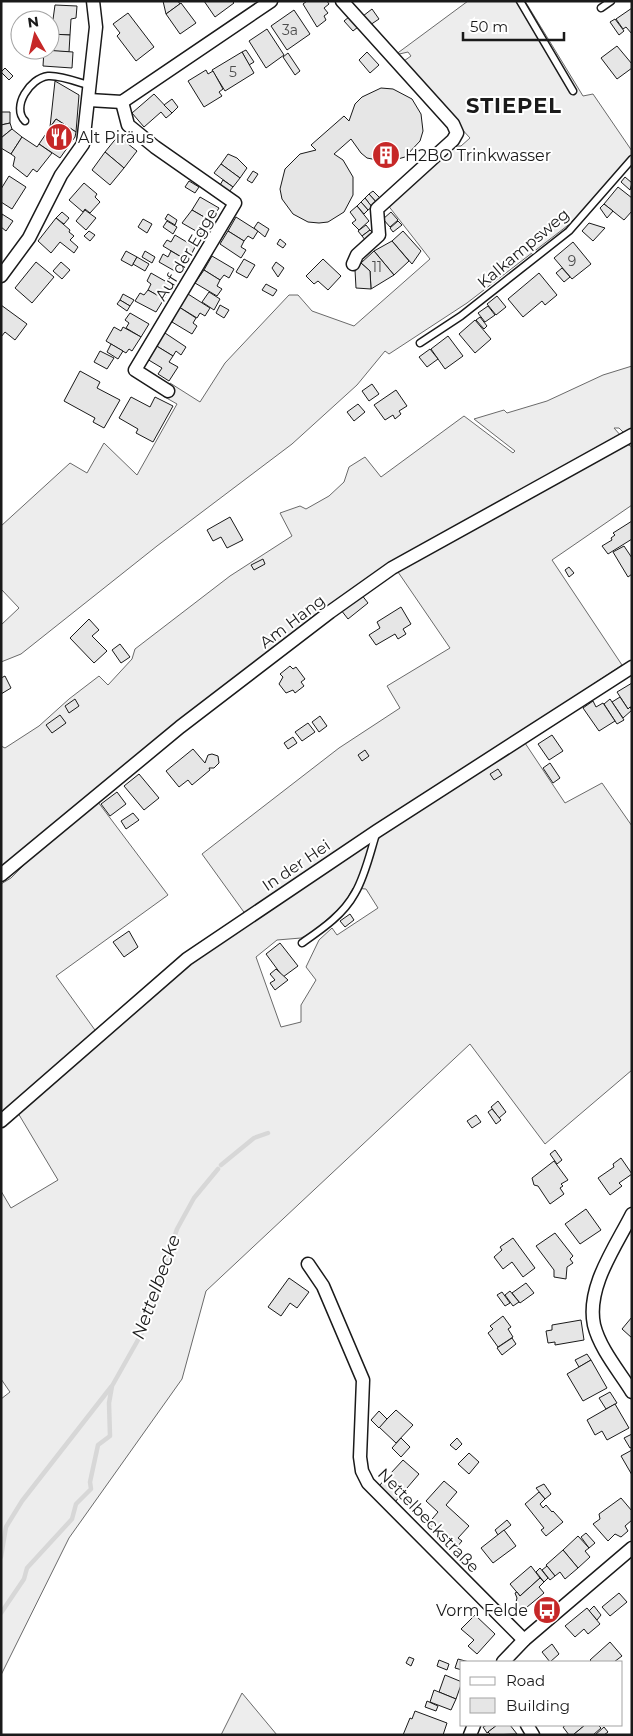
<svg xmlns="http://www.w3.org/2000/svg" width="633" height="1736" font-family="Montserrat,sans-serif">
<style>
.built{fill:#ededed;stroke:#6a6a6a;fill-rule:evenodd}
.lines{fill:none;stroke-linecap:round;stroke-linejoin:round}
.stream{stroke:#d7d7d7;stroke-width:4.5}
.building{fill:#e6e6e6;stroke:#1a1a1a}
.service-casing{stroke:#1a1a1a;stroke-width:9}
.minor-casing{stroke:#1a1a1a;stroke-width:15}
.service{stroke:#fff;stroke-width:6}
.minor{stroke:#fff;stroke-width:12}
.labels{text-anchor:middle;stroke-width:4;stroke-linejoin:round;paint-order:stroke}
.number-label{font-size:14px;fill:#4d4d4d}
.poi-label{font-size:16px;fill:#1a1a1a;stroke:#fff;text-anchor:start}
.street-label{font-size:16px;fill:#1a1a1a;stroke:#fff}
.water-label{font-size:18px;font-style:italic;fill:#1a1a1a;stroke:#fff}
.district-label{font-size:21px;font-weight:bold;letter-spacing:1px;fill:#1a1a1a;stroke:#fff}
</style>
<rect width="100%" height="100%" fill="#fff"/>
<g class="built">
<path d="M468,1H525L583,96L593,94L632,151V163L567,226L467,303L389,354L385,351L357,385L292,444L157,546L21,654L1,662V625L19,608L1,589V526L70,463L87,473L104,443L137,475L177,404L163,396L170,383L200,402L225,363L289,295H298L312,311L354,326L430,259L387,204L455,146H461L470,138L401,63L411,56L408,52L395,55Z"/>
<path d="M632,366V431L626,435L619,428H614L622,437L438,537L1,867V746L5,748L39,726L69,699L99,676L108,685L132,659L135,649L230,576L292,536L280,513L300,506L306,509L329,496L344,482L349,467L365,457L381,477L464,416L513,453L515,451L474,419L504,410L507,413L547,401L603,375Z"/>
<path d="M627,444L632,447V505L552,560L622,665L246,915L202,854L339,748L400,708L387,686L450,648L398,572Z"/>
<path d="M525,743L565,803L602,783L632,826V1070L545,1144L470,1044L206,1291L182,1379L69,1538L1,1675V1399L10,1392L1,1379V1191L11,1208L58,1180L15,1108L1,1118V884L11,878L41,848L98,802L168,895L56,976L100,1037L193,959L359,846ZM353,888L366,889L378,908L337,935L332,928L319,940L306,967L316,980L301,1005V1022L281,1027L256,957L277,940L301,938L313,932L345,903Z"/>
<path d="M242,1693L277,1735H221Z"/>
</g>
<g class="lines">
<g class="stream">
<path d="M221,1165L254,1138L268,1133"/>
<path d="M1,1557L6,1527L22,1501L111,1387"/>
<path d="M1,1613L24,1579L27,1568L72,1519L76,1504L91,1489L90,1482L98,1445L110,1436L109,1403L112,1386L143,1331L177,1229L194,1198L218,1169"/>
</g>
</g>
<g class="building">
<path d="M163,1H178L180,4L166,14Z"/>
<path d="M204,1H232L234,3L215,17Z"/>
<path d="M307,1H327L329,4L324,8L328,13L324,16L326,20L317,27L303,4Z"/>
<path d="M181,3L196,23L180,34L166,14Z"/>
<path d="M55,5L77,6L76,18L71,19L70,35L51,34Z"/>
<path d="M632,8V34L626,27L623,29L616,19Z"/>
<path d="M372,9L379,19L370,25L363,16Z"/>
<path d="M294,10L310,34L287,50L271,26Z"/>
<path d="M128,13L154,47L136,61L117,36L120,33L113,24Z"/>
<path d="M349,17L358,27L353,31L344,21Z"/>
<path d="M615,19L624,31L619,35L610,22Z"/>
<path d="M267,29L284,55L266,68L249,41Z"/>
<path d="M51,34L70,35L69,52L50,51Z"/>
<path d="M617,46L632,64V68L617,79L601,58Z"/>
<path d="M44,50L73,52L72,68L43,66Z"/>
<path d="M246,50L254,62L249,65L242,52Z"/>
<path d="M242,52L254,73L225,91L212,70Z"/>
<path d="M367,52L379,65L370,73L359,60Z"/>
<path d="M288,53L300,71L295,75L283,57Z"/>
<path d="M5,68L13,76L9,80L1,72Z"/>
<path d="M206,70L208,74L213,71L223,89L219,92L222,96L204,107L188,81Z"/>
<path d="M55,81L79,95L76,132L56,119L50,127Z"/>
<path d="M381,88L393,89L412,99L421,114L423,131L420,141L405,157L387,162L367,158L361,153L351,139L334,154L343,160L353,177V195L344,212L328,222L319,223L308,222L293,214L282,199L280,189L285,169L300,154L316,150L311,145L344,116L349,121L355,104L362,97Z"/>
<path d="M154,94L172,113L166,118L161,112L144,127L132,113Z"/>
<path d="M172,99L178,107L172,113L164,105Z"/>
<path d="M1,112H10V123L1,125Z"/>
<path d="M56,119L76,132L75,137L60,158L39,144Z"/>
<path d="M10,123L12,129L1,138V125Z"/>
<path d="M12,129L22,137L11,154L1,148V138Z"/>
<path d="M118,136L137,151L124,168L105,152Z"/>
<path d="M22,137L37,147L39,144L52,153L37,172L33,169L27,177L13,166L15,157L11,154Z"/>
<path d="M105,152L124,168L110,185L92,170Z"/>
<path d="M228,154L237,158L247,168L240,178L221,164Z"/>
<path d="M221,164L240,178L233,187L214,173Z"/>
<path d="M253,171L258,174L252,183L247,180Z"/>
<path d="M9,176L26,187L12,209L1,202V189Z"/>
<path d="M625,177L632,183L630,190L621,182Z"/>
<path d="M223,180L233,187L229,192L220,185Z"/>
<path d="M189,181L199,187L195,193L185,187Z"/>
<path d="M84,183L97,194L95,197L100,202L90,213L85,209L83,212L69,200Z"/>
<path d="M618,187L632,198V211L624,220L604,204Z"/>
<path d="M373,191L381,199L377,203L369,194Z"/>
<path d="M369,194L377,203L372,207L365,198Z"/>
<path d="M200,197L219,208L211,221L192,210Z"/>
<path d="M365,198L372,207L368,210L361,202Z"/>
<path d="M361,202L368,210L364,214L357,206Z"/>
<path d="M604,204L613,211L607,218L600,208Z"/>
<path d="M357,206L369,221L359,230L352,223L356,220L350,212Z"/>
<path d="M85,210L96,218L86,230L76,221Z"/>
<path d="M192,210L211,221L203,235L182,223Z"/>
<path d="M62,212L69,218L64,224L56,218Z"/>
<path d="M391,212L398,220L390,227L383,219Z"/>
<path d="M2,214L13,221L6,231L1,227Z"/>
<path d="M168,214L177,220L175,225L165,219Z"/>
<path d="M236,217L258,231L253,239L248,236L244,241L228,231Z"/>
<path d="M56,218L70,230L69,232L74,236L70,240L78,247L74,253L60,242L51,253L38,241Z"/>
<path d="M143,219L152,224L147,233L138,227Z"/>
<path d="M167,221L177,227L173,234L163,227Z"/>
<path d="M398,221L402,225L393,232L390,228Z"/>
<path d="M258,222L269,229L265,237L254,228Z"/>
<path d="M589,223L605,228L593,241L582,231Z"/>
<path d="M366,225L370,230L362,236L358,231Z"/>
<path d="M370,230L374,234L366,241L362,236Z"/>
<path d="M89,231L95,235L90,241L84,236Z"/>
<path d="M228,231L244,241L241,247L246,250L241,258L220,244Z"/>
<path d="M403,231L421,251L412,264L392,241Z"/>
<path d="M175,235L195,247L188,261L163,246L167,240L171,242Z"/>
<path d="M280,239L286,244L283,248L277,244Z"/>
<path d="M392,241L409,261L394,275L374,251Z"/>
<path d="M573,242L591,264L572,279L554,258Z"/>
<path d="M126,251L137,257L132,266L121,260Z"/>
<path d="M145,251L155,257L152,263L142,257Z"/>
<path d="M171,251L188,261L180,274L159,262L163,254L168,257Z"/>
<path d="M374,251L394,275L371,289L370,271L361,263Z"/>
<path d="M212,256L234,269L229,278L224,275L220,280L204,270Z"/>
<path d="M137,257L149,264L145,271L133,264Z"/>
<path d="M244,259L255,265L247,278L236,272Z"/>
<path d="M323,259L341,276L328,290L318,281L314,284L306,276Z"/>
<path d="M36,262L54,277L32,303L15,288Z"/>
<path d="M61,262L70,270L62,279L53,271Z"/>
<path d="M276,262L284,268L278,277L272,268Z"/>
<path d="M361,263L370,271L371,289L356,288L355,270Z"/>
<path d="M562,268L570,277L564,282L556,273Z"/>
<path d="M204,270L220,280L217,286L222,289L217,296L195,283Z"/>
<path d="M151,273L172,285L164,299L148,290L151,284L147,281Z"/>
<path d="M539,273L557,295L545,305L542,301L523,317L508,299Z"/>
<path d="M266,284L277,290L273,296L262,290Z"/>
<path d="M148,290L164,299L156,312L135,301L140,293L144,295Z"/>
<path d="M209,292L220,299L214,310L202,302Z"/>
<path d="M123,294L134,300L130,306L120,300Z"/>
<path d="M188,294L210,308L205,316L200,313L197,318L179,307Z"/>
<path d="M497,296L506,307L496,315L487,304Z"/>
<path d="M120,300L130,306L127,311L117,304Z"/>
<path d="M1,305L27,324L15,340L5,332L1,337Z"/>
<path d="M220,305L229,310L224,318L216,313Z"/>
<path d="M488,306L495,315L485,322L478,313Z"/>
<path d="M179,307L196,318L193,323L197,326L192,334L172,322Z"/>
<path d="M130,313L149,324L141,337L126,328L129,323L125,320Z"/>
<path d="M480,317L487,326L484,329L476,320Z"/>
<path d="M475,320L491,339L475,353L459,334Z"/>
<path d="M114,327L121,331L123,327L141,337L132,351L129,349L126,353L106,341Z"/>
<path d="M165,333L186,347L181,355L176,351L173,356L155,345Z"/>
<path d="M448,336L463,356L445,369L431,349Z"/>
<path d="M111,344L123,351L118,359L107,352Z"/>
<path d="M155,345L173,356L169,362L178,367L169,381L158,374L162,368L147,359Z"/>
<path d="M430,349L438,359L427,367L419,357Z"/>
<path d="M100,351L114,358L107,369L94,362Z"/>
<path d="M80,371L100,382L97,388L120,400L104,428L93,422L95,418L64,401Z"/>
<path d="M372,384L379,394L369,401L362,391Z"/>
<path d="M396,390L407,406L399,411L401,414L395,419L393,415L385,420L374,405Z"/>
<path d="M131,397L150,407L155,397L173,406L153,442L136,433L138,429L119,418Z"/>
<path d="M358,404L365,412L354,421L347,412Z"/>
<path d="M230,517L243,540L227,548L221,537L213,541L207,530Z"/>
<path d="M632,521V539L608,554L602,546L612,540L611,538L615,535L613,533Z"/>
<path d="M624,546L632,558V574L628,577L613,552Z"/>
<path d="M263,559L265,564L254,570L251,565Z"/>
<path d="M569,567L574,573L569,577L565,570Z"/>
<path d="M361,594L368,603L348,619L341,610Z"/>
<path d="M401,607L411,624L403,629L406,634L398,639L395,634L376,645L369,635L380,628L377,622Z"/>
<path d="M89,619L99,630L92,636L107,651L94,663L70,638Z"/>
<path d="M120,644L130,657L121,663L112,650Z"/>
<path d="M290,666L293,669L296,667L305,679L301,682L304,686L295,693L293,690L286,693L279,684L283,677L280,674Z"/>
<path d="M5,676L11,688L1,694V678Z"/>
<path d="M632,683V706L628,709L617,692Z"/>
<path d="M620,697L628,709L630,707L632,710L623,718L612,702Z"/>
<path d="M75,699L79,706L69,713L65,706Z"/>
<path d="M610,699L624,720L617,724L604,704Z"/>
<path d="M593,701L596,707L603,703L615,721L599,731L583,708Z"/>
<path d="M60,715L66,723L52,733L46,725Z"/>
<path d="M320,716L327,726L319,732L312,722Z"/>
<path d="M308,723L315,732L302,741L295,732Z"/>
<path d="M552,735L563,751L549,760L538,744Z"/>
<path d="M293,737L297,743L288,749L284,743Z"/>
<path d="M193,749L205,763L208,755L212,754L218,756L219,763L214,768H209L210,770L192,785L188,780L179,787L166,771Z"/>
<path d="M365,750L369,756L362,761L358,755Z"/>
<path d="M550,763L560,778L553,783L543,768Z"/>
<path d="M498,769L502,775L494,780L490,774Z"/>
<path d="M139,774L159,798L144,810L124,786Z"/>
<path d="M117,792L126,804L110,816L101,804Z"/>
<path d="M133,813L139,820L126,829L121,821Z"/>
<path d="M350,914L354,920L345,927L340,921Z"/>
<path d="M129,931L138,947L124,957L113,942Z"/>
<path d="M280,943L298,966L283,977L266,954Z"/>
<path d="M276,969L288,980L275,990L270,983L275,980L270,974Z"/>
<path d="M498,1101L506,1112L499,1118L491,1107Z"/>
<path d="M492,1109L501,1120L496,1124L488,1112Z"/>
<path d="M476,1115L481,1122L472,1128L467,1121Z"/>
<path d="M555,1150L562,1160L557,1164L550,1154Z"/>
<path d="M621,1158L632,1174L619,1183L622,1186L610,1195L598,1178L614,1167L613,1164Z"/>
<path d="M554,1161L568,1180L561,1184L563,1186L560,1188L564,1194L550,1204L538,1186L534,1185L532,1178Z"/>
<path d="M586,1209L601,1230L580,1244L565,1224Z"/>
<path d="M555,1233L573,1256L570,1259L573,1263L567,1267L566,1279L554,1277V1270L536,1246Z"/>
<path d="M513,1238L535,1268L523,1277L512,1262L503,1269L494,1257L502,1250L500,1247Z"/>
<path d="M289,1278L309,1292L297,1308L290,1303L281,1316L268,1307Z"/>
<path d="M526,1283L534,1293L520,1303L512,1293Z"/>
<path d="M510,1291L519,1302L513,1306L505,1295Z"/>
<path d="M502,1292L510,1303L505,1306L497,1295Z"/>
<path d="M503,1316L511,1327L508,1329L513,1337L498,1347L488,1333L493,1329L490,1326Z"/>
<path d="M632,1317V1338L622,1329Z"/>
<path d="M581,1320L584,1340L555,1345V1342L548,1343L546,1331L552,1330V1325Z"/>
<path d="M512,1338L516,1344L502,1355L497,1348Z"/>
<path d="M587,1354L591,1360L579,1367L575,1360Z"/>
<path d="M591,1360L607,1388L583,1401L567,1374Z"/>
<path d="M610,1392L617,1403L606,1409L599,1398Z"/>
<path d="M615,1404L629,1428L607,1440L602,1431L595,1435L587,1420Z"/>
<path d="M396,1410L413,1425L396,1443L379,1427Z"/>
<path d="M379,1411L387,1419L379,1428L371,1420Z"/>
<path d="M632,1434V1447L630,1448L624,1438Z"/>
<path d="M401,1438L410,1447L401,1457L392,1448Z"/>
<path d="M457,1438L462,1444L456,1450L450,1445Z"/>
<path d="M632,1450V1475L621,1456Z"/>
<path d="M469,1453L479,1462L469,1474L458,1464Z"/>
<path d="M403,1460L419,1474L395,1502L378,1487Z"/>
<path d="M444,1481L457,1492L446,1505L469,1526L458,1538L462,1541L456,1548L428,1524L438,1512L426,1501Z"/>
<path d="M544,1484L551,1494L545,1499L536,1488Z"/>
<path d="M539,1492L545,1499L540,1504L543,1508L546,1505L552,1512L553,1511L563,1522L546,1536L541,1530L544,1528L525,1504Z"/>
<path d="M621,1498L632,1511V1520L625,1526L628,1531L621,1537L615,1534L608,1541L593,1524L600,1519L599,1514Z"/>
<path d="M507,1520L511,1525L498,1535L495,1530Z"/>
<path d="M504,1530L516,1546L493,1563L481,1548Z"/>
<path d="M586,1533L595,1543L589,1548L581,1537Z"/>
<path d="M578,1536L589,1548L585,1551L590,1557L578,1568L563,1550Z"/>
<path d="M563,1550L578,1568L565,1579L560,1572L555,1576L546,1565Z"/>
<path d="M531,1566L540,1578L520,1596L510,1584Z"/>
<path d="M547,1566L555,1576L550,1580L542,1570Z"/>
<path d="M540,1568L548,1578L544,1582L536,1572Z"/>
<path d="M540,1578L544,1582L539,1587L544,1593L521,1612L515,1606L517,1598L515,1593L517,1592L520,1596Z"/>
<path d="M619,1593L627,1602L610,1616L602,1607Z"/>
<path d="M594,1606L601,1615L597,1620L589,1611Z"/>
<path d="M587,1608L600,1624L588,1634L584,1629L575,1637L565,1626Z"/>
<path d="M475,1615L495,1634L477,1654L468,1646L474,1640L461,1629Z"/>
<path d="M610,1642L622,1656L614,1662H592L590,1660Z"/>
<path d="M552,1644L559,1654L550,1662L542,1652Z"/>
<path d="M409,1657L414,1659L411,1666L406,1663Z"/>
<path d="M458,1659L469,1662H462V1670L455,1668Z"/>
<path d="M439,1660L449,1664L447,1670L437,1666Z"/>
<path d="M445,1675L462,1682L456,1699L439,1692Z"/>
<path d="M434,1690L456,1699L451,1710L430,1702Z"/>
<path d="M427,1701L438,1706L436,1711L425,1707Z"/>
<path d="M415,1711L447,1723L443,1735H403L410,1718L412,1719Z"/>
<path d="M487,1725H497L487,1733L483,1727Z"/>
<path d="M497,1725H510L517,1734L491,1735L488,1732Z"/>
<path d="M566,1725H585L573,1735H569L563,1727Z"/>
<path d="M585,1725H598L601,1728L593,1735H573Z"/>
<path d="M604,1727L608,1732L604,1735H595Z"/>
</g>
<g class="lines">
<g class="service-casing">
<g id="service">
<path d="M520,1L573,91"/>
<path d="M601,8L611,1"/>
<path d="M25,121C11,107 30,78 48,76C61,75 77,82 91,86"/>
<path d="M420,343L461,316L569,231L632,159"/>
<path d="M302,943C322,929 343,915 355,893C365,876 370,853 376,834"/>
</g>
</g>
<g class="minor-casing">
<g id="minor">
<path d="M342,1L453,124L457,133L453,140L377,209L379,235L357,255L353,264"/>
<path d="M89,100L122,102L271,1"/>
<path d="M122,102L128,125L155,147L235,203L135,370L168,391"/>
<path d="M1,276L29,238L61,175L83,144L96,27L93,1"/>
<path d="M1,875L180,727L330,612L392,568L632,435"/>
<path d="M1,1121L187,959L377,831L632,667"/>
<path d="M632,1214C616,1246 586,1287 594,1325C600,1349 619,1371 632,1392"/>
<path d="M308,1264L323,1286L363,1380L360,1457L362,1471L368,1483L524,1640"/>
<path d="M503,1662L524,1640L632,1548"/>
<path d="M527,1725L533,1735"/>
<path d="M470,1735L474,1725"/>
</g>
</g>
<use href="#service" class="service"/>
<use href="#minor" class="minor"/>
</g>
<defs>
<g id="restaurant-disc" transform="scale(1.4375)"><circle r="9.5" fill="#c62828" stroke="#fff"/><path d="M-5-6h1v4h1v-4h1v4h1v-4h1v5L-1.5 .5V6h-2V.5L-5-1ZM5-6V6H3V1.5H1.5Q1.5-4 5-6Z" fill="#fff"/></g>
<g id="building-disc" transform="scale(1.4375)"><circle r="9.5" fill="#c62828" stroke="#fff"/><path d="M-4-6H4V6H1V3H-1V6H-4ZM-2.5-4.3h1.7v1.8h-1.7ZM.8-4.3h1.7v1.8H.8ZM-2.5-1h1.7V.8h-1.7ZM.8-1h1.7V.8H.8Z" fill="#fff"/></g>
<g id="bus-disc" transform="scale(1.4375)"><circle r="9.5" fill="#c62828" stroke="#fff"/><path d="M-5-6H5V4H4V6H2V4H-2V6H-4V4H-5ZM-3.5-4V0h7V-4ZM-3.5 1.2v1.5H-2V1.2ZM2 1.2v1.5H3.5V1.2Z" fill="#fff"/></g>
</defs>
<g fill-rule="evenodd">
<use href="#restaurant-disc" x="59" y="137"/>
<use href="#building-disc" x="386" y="155"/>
<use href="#bus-disc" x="547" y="1610"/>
</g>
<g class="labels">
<g class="number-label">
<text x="290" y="35">3a</text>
<text x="233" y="77">5</text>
<text x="572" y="266">9</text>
<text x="377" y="272">11</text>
</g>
<g class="poi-label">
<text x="78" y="143">Alt Piräus</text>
<text x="405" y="161">H2BO Trinkwasser</text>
<text x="528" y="1616" text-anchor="end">Vorm Felde</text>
</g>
<g class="street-label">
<text transform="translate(523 248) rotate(-40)" y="6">Kalkampsweg</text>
<text transform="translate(186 254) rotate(-59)" y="6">Auf der Egge</text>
<text transform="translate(292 621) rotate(-37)" y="6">Am Hang</text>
<text transform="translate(296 865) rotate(-34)" y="6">In der Hei</text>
<text transform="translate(429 1520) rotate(46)" y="6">Nettelbeckstraße</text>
</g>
<g class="water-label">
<text transform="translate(156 1287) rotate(-70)" y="6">Nettelbecke</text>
</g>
<g class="district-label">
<text x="514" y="113">STIEPEL</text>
</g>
</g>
<rect width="633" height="1736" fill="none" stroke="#1a1a1a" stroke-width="5"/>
<rect x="460" y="1661" width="162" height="65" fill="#ffffff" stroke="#a3a3a3"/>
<rect x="470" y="1677" width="25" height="8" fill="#ffffff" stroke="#a3a3a3"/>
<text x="506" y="1686" font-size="15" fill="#1a1a1a">Road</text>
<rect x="470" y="1698" width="25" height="15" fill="#e6e6e6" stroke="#a3a3a3"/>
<text x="506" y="1711" font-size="15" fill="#1a1a1a">Building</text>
<g transform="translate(35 35) rotate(352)"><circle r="24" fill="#ffffff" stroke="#a3a3a3"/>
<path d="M0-4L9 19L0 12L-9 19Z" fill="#c62828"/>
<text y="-8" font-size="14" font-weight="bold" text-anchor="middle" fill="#1a1a1a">N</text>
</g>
<path d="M463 32v8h101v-8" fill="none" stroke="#1a1a1a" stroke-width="2.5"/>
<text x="470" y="32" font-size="15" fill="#1a1a1a" stroke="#ffffff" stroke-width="4" paint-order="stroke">50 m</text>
</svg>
